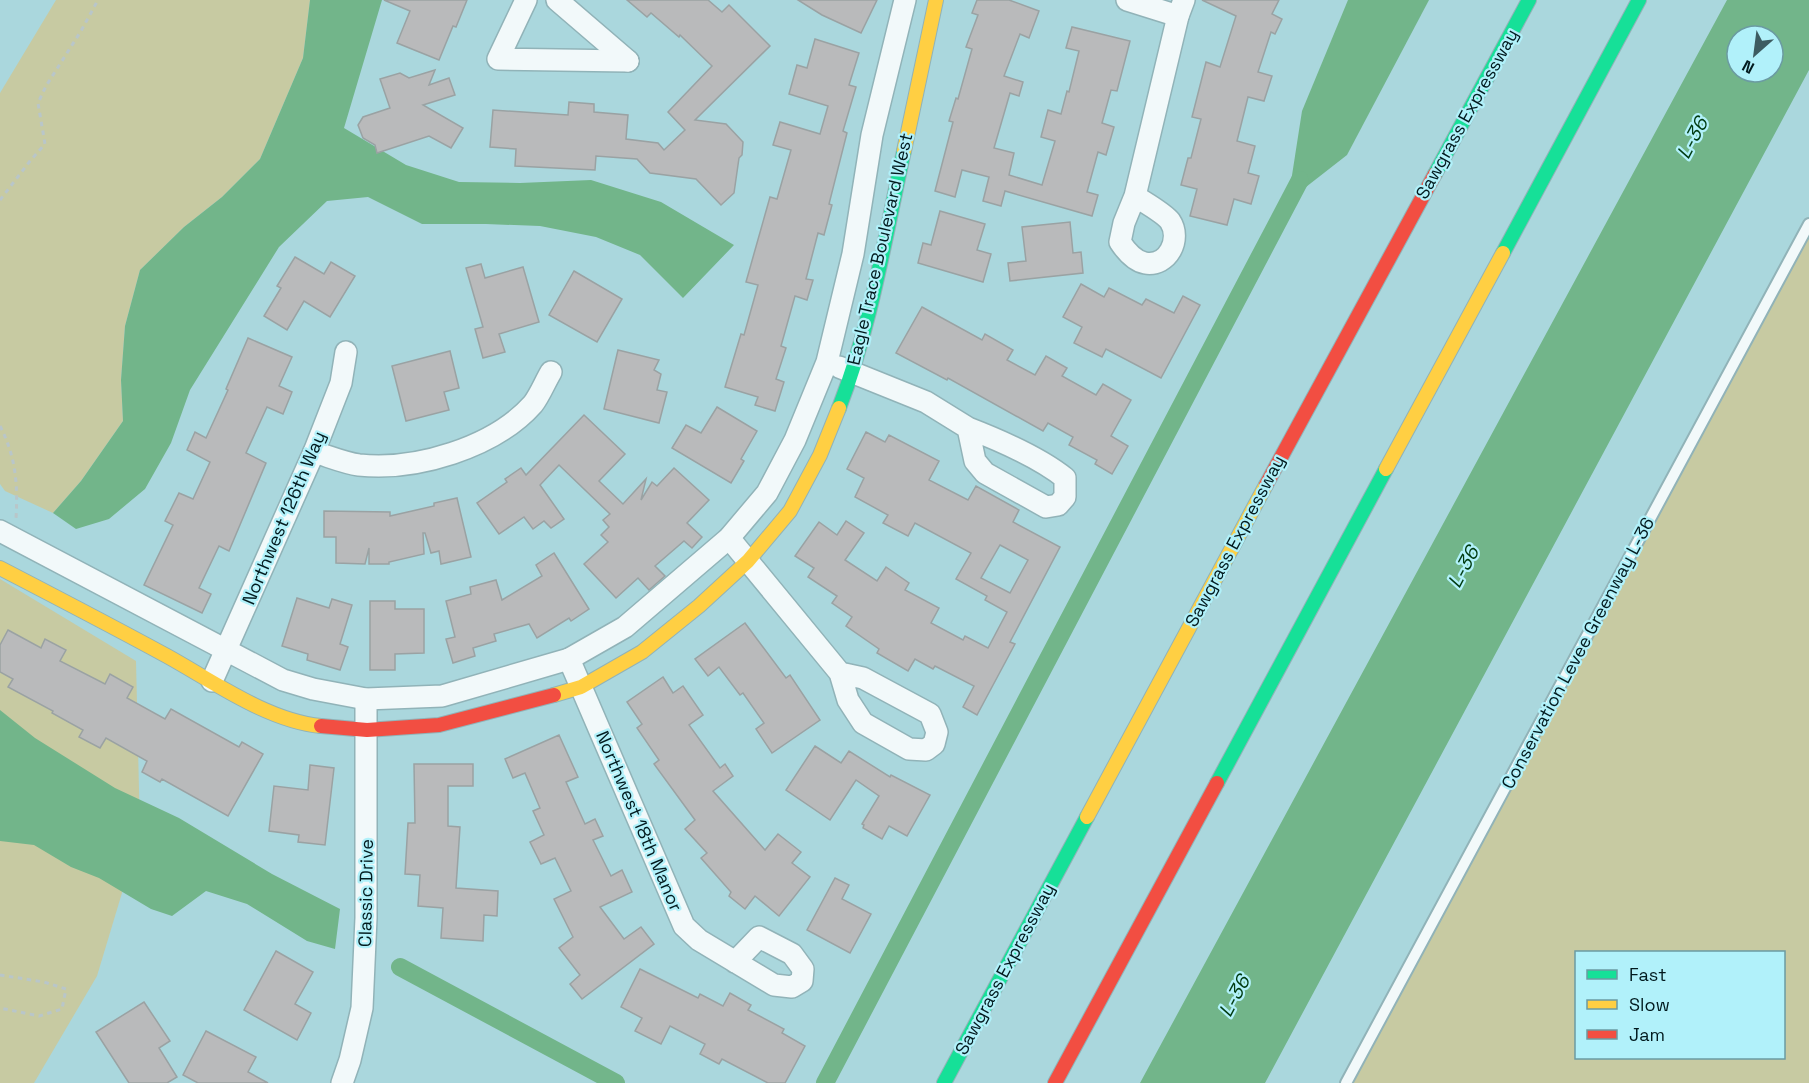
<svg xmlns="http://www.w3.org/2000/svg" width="1809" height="1083" font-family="'Space Grotesk',sans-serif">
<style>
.green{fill:#c7caa2;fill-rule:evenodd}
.water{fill:#72b58a;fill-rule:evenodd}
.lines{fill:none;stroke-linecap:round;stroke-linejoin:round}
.canal{stroke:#72b58a;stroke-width:18}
.building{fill:#b9babb;stroke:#9aa2a3;stroke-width:1.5;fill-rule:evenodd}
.lane-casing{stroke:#91b3b8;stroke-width:14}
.street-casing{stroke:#91b3b8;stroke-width:24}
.fast-casing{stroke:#91b3b8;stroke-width:16}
.slow-casing{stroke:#91b3b8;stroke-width:16}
.jam-casing{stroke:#91b3b8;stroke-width:16}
.path{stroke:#b9c6c9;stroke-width:3;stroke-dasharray:4.5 4.5;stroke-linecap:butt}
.lane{stroke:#f2f9fa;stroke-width:10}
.street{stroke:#f2f9fa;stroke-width:21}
.fast{stroke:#16e098;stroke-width:14}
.slow{stroke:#ffcf43;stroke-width:14}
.jam{stroke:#f24e42;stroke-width:14}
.labels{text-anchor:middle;stroke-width:4.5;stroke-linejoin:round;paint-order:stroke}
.street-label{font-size:18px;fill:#021a1e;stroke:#b1f1fa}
.water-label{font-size:20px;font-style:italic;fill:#003b10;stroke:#b1f1fa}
</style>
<rect width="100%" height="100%" fill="#aad7dd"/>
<g class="green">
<path d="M56,0H310L303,58L260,159L222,197L184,227L140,270L125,326L121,380L123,421L81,481L53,513L5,491L0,484V93Z"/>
<path d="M1809,224V1083H1346ZM1576,952H1784V1058H1576Z"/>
<path d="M0,579L136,661L140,833L97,976L34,1083H0Z"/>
</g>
<g class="water">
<path d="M310,0H382L344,128L406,165L459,182L520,183L591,180L661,202L734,245L683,298L640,255L596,237L540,226L486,224H422L368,197L327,201L279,247L190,390L171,443L145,489L109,519L76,529L53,513L81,481L123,421L121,380L125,326L140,270L184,227L222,197L260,159L303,58Z"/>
<path d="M1348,0H1429L1347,155L1288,201L1302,111Z"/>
<path d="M1727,0H1809V70L1265,1083H1140ZM1737,36H1773V72H1737Z"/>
<path d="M0,710L35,738L115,788L179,818L272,874L340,909L335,949L307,941L247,904L206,891L172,916L151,909L99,878L71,867L34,845L0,841Z"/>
</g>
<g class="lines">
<g class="canal">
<path d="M400,967L616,1083"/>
<path d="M825,1083L1300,180"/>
</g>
</g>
<g class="building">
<path d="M384,0H467L456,27L453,26L439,60L397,43L410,11Z"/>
<path d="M627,0H708L722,12L729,5L770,46L695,120L726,124L743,142L742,155L739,158L734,193L721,205L696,179L650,173L637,159L596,156L595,170L515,166L516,149L490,147L493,110L568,115L569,102L594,104V112L628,115L626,139L658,143L664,150L685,130L668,112L712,66L680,35L679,37L651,13L647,17Z"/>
<path d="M798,0H877L861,33L822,15Z"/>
<path d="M977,0H1009L1039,11L1029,38L1020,34L1004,76L1023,82L1019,96L1010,93L994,148L1014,153L1009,175L1042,185L1055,141L1041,137L1048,110L1061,114L1067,91L1069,92L1079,51L1066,48L1072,27L1130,41L1117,91L1111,90L1102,123L1114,127L1106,155L1098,152L1087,192L1098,195L1092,216L1005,191L1001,206L983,201L989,177L962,170L955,197L935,191L953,122L949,121L956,98L958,99L972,49L966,47L978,15L972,13Z"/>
<path d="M1202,0H1279L1272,14L1282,19L1275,34L1271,32L1258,72L1272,76L1264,101L1248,97L1237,141L1255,146L1248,173L1259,176L1251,204L1234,199L1227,225L1190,216L1197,189L1181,185L1188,158H1191L1201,119L1192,117L1206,62L1220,67L1236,16Z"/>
<path d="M815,39L859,53L849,85L856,87L843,131L847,133L829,204L832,205L824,235L818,233L806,279L813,280L807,300L795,296L781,346L786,348L776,379L784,382L775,411L755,405L758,397L725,387L741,334L744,335L758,285L746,282L770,197L777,199L791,150L773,145L780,122L820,134L828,106L789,94L797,65L807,68Z"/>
<path d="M435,70L429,85L449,78L455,95L423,105L463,128L451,148L429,136L377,153L375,145L363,138L358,125L363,117L390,108L380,79L400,73L409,78Z"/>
<path d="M940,211L985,224L977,250L991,254L983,282L918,263L923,243L931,245Z"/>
<path d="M1070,222L1073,253L1081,252L1083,273L1010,281L1008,263L1026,261L1022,227Z"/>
<path d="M295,257L324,274L331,262L355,276L330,317L304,301L287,330L264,316L281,288L277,286Z"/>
<path d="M481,264L485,278L523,267L539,322L499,334L505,352L483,358L475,329L483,327L466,268Z"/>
<path d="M574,271L622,299L597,342L549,315Z"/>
<path d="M1081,284L1104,297L1109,288L1142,305L1146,299L1174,313L1183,296L1200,305L1161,378L1106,349L1102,357L1074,343L1082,327L1063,317Z"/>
<path d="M922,307L982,340L985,334L1013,350L1007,360L1035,375L1046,356L1067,368L1062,376L1096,395L1103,384L1131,400L1111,436L1128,446L1112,474L1095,464L1097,460L1069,445L1073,437L1048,423L1043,431L948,378L947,380L896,353Z"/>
<path d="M248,338L292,357L279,386L292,392L283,414L267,407L246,453L266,463L229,551L219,546L199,588L211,594L202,613L144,585L173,525L165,521L179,493L193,499L210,462L187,450L195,432L206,438L228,390L226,389Z"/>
<path d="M618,350L659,360L654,370L661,374L657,390L667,392L659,423L604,409Z"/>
<path d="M450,351L459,388L444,392L449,410L406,421L392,366Z"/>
<path d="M717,407L757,431L741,459L744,461L731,483L672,448L686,425L701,433Z"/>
<path d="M584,415L625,454L599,481L623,504L646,479L641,500L652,482L657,486L674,468L709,500L687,523L702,537L692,548L684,541L655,566L665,576L649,590L638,578L616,598L584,564L608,542L601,535L609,527L603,520L610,514L559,465L540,485L564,519L551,528L544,521L533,529L524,517L499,534L477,503L507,482L505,479L521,468L526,475Z"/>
<path d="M866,432L885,442L889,435L939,461L929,480L968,500L976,486L1019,510L1013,522L1060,547L1010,642L1015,644L977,715L963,707L974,686L935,666L933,669L915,659L908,671L877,653L879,649L846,626L852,617L832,603L837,596L808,577L814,568L795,556L819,522L837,535L846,521L864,533L845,560L877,581L886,567L909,583L905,590L939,608L931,623L963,640L965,636L988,648L1007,612L985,600L987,596L956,579L971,553L915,523L908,536L883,523L888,515L855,497L864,478L847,469ZM1000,545L1028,560L1010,593L981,578Z"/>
<path d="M457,498L471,557L441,564L439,551L431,553L425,533H423L424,554L389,562V564H369V548L365,564L336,563V537H324V511L390,512V516L434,506V503Z"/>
<path d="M554,553L589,609L571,621L569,618L537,638L529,624L494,634L496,641L473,648L475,656L453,663L446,639L455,637L446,601L471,594L470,587L496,580L502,600L542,576L536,565Z"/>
<path d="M297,598L329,608L332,599L352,605L340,644L348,647L340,670L307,660L308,654L282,646Z"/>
<path d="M370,601H395V609H424V653L395,654V670H370Z"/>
<path d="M745,623L786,678L790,675L820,720L772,753L756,729L764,723L743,693L740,695L719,667L708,676L695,659Z"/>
<path d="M8,630L41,648L45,639L66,650L60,661L105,684L110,674L133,687L127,698L165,719L171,709L239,747L242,742L263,754L228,816L162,779L160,782L142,772L147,761L106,738L100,748L79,737L83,730L52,713L53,711L8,687L13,679L0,672V645Z"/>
<path d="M663,677L673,693L683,686L703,715L689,725L720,768L725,764L733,776L713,791L765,850L778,834L801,852L792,863L810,877L779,916L755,896L745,909L729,896L731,892L701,858L707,853L685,829L695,820L654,764L659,760L637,728L642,724L627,702Z"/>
<path d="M559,735L578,777L566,782L585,824L595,819L603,836L593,840L611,876L622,870L632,892L600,907L624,939L641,927L654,944L582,999L570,984L580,975L559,948L573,937L554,899L571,891L555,858L541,864L530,842L544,835L533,811L540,808L525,773L513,778L505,759Z"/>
<path d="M815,746L841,763L849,751L890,777L891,775L930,795L907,836L889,826L882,839L863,828L864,825L862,824L879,796L856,780L830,820L786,790Z"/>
<path d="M414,764H473V786H448V826L460,827L456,888L498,891L497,916L484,915L483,941L441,938L443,908L418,906L420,875L405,874L408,823H415Z"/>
<path d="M310,765L334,768L325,845L298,842L299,835L269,831L274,786L308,790Z"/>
<path d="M835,878L849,885L842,899L871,914L850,953L807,930Z"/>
<path d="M276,951L313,972L295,1004L311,1013L297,1040L244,1010Z"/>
<path d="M640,969L698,998L700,994L723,1006L730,993L751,1005L748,1010L784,1029L782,1033L805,1046L785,1083H768L722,1059L719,1064L700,1054L705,1044L670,1026L661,1044L635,1031L642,1018L621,1007Z"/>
<path d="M144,1002L170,1041L159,1048L177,1077L167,1083H129L96,1032Z"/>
<path d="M206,1031L256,1057L248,1072L268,1083H198L183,1075Z"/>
</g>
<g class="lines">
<g class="lane-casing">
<path id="lane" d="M1346,1083L1809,224"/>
</g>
<g class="street-casing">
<g id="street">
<path d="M526,0L498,59L628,61"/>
<path d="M557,0L628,61"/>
<path d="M1127,0L1178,16"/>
<path d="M1135,196C1144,202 1164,213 1170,221C1182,239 1168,267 1145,263C1134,261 1126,251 1120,242L1124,223L1135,196L1178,16L1184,0"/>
<path d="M839,367L926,402L968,428L975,461L985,473L1046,507L1058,505L1065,497V478C1039,457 999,440 968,428"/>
<path d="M314,452C328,456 344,463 359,465C415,471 494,448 533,404C540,395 545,382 551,372"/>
<path d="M0,531L283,680L313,689L366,699L442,696L569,659L625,627L729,538L767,493L795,440L827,362L853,254L872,135L905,0"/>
<path d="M729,538L840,673L848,700L863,723L909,749L926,750L934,744L937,732L930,714L863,678L840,673"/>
<path d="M569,659L684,926L699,940L774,985L792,987L802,981L803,969L792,954L759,937L735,962"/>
<path d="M212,681L314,452L341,383L346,352"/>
<path d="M342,1083L350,1060L362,1008L366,918V699"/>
</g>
</g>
<g class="fast-casing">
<g id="fast">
<path d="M1435,174L1529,0"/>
<path d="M1503,253L1639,0"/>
<path d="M839,408C871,326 885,237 904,151"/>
<path d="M1217,783L1386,469"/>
<path d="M944,1083L1087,817"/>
</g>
</g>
<g class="slow-casing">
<g id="slow">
<path d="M904,151L936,0"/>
<path d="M1386,469L1503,253"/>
<path d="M0,568C56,597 112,626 167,656C214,682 268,721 321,726"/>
<path d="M554,695L581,687L642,652L699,606L748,561L790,511L820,455L839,408"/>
<path d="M1087,817L1266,485"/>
</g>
</g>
<g class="jam-casing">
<g id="jam">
<path d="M1266,485L1435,174"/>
<path d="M321,726L367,730L439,725L554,695"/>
<path d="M1055,1083L1217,783"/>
</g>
</g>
<g class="path">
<path d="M0,200L30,161L45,144L38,103L46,86L81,31L98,0"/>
<path d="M0,426C16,457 18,485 16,519"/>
<path d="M0,975L44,982L66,989L62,1009L39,1016L0,1008"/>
</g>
<use href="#lane" class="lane"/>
<use href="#street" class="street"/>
<use href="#fast" class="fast"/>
<use href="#slow" class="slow"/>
<use href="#jam" class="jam"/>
</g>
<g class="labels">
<g class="street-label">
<text transform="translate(1467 114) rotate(-61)" y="6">Sawgrass Expressway</text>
<text transform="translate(880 249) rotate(-77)" y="6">Eagle Trace Boulevard West</text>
<text transform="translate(284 518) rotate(-67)" y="6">Northwest 126th Way</text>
<text transform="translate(1235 541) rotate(-62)" y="6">Sawgrass Expressway</text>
<text transform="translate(1578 653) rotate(-62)" y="6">Conservation Levee Greenway L-36</text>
<text transform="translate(639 821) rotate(67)" y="6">Northwest 18th Manor</text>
<text transform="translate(366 893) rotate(-89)" y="6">Classic Drive</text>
<text transform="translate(1005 969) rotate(-62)" y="6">Sawgrass Expressway</text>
</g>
<g class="water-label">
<text transform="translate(1692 138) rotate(-62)" y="7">L-36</text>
<text transform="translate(1463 567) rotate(-62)" y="7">L-36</text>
<text transform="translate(1234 996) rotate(-62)" y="7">L-36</text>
</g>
</g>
<rect x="1575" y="951" width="210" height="108" fill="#b1f1fa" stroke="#6b9ba2" stroke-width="1.5"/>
<rect x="1587" y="970" width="30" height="9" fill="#16e098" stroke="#6b9ba2" stroke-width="1.5"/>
<text x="1629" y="981" font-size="18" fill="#021a1e">Fast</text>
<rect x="1587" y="1000" width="30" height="9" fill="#ffcf43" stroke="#6b9ba2" stroke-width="1.5"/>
<text x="1629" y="1011" font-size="18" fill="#021a1e">Slow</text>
<rect x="1587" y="1030" width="30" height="9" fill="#f24e42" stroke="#6b9ba2" stroke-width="1.5"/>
<text x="1629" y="1041" font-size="18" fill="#021a1e">Jam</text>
<g transform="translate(1755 54) rotate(208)"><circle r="28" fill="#b1f1fa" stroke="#6b9ba2" stroke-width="1.5"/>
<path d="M0-4.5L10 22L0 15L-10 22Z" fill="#3d5c61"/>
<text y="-9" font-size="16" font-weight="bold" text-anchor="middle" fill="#021a1e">N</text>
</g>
</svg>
